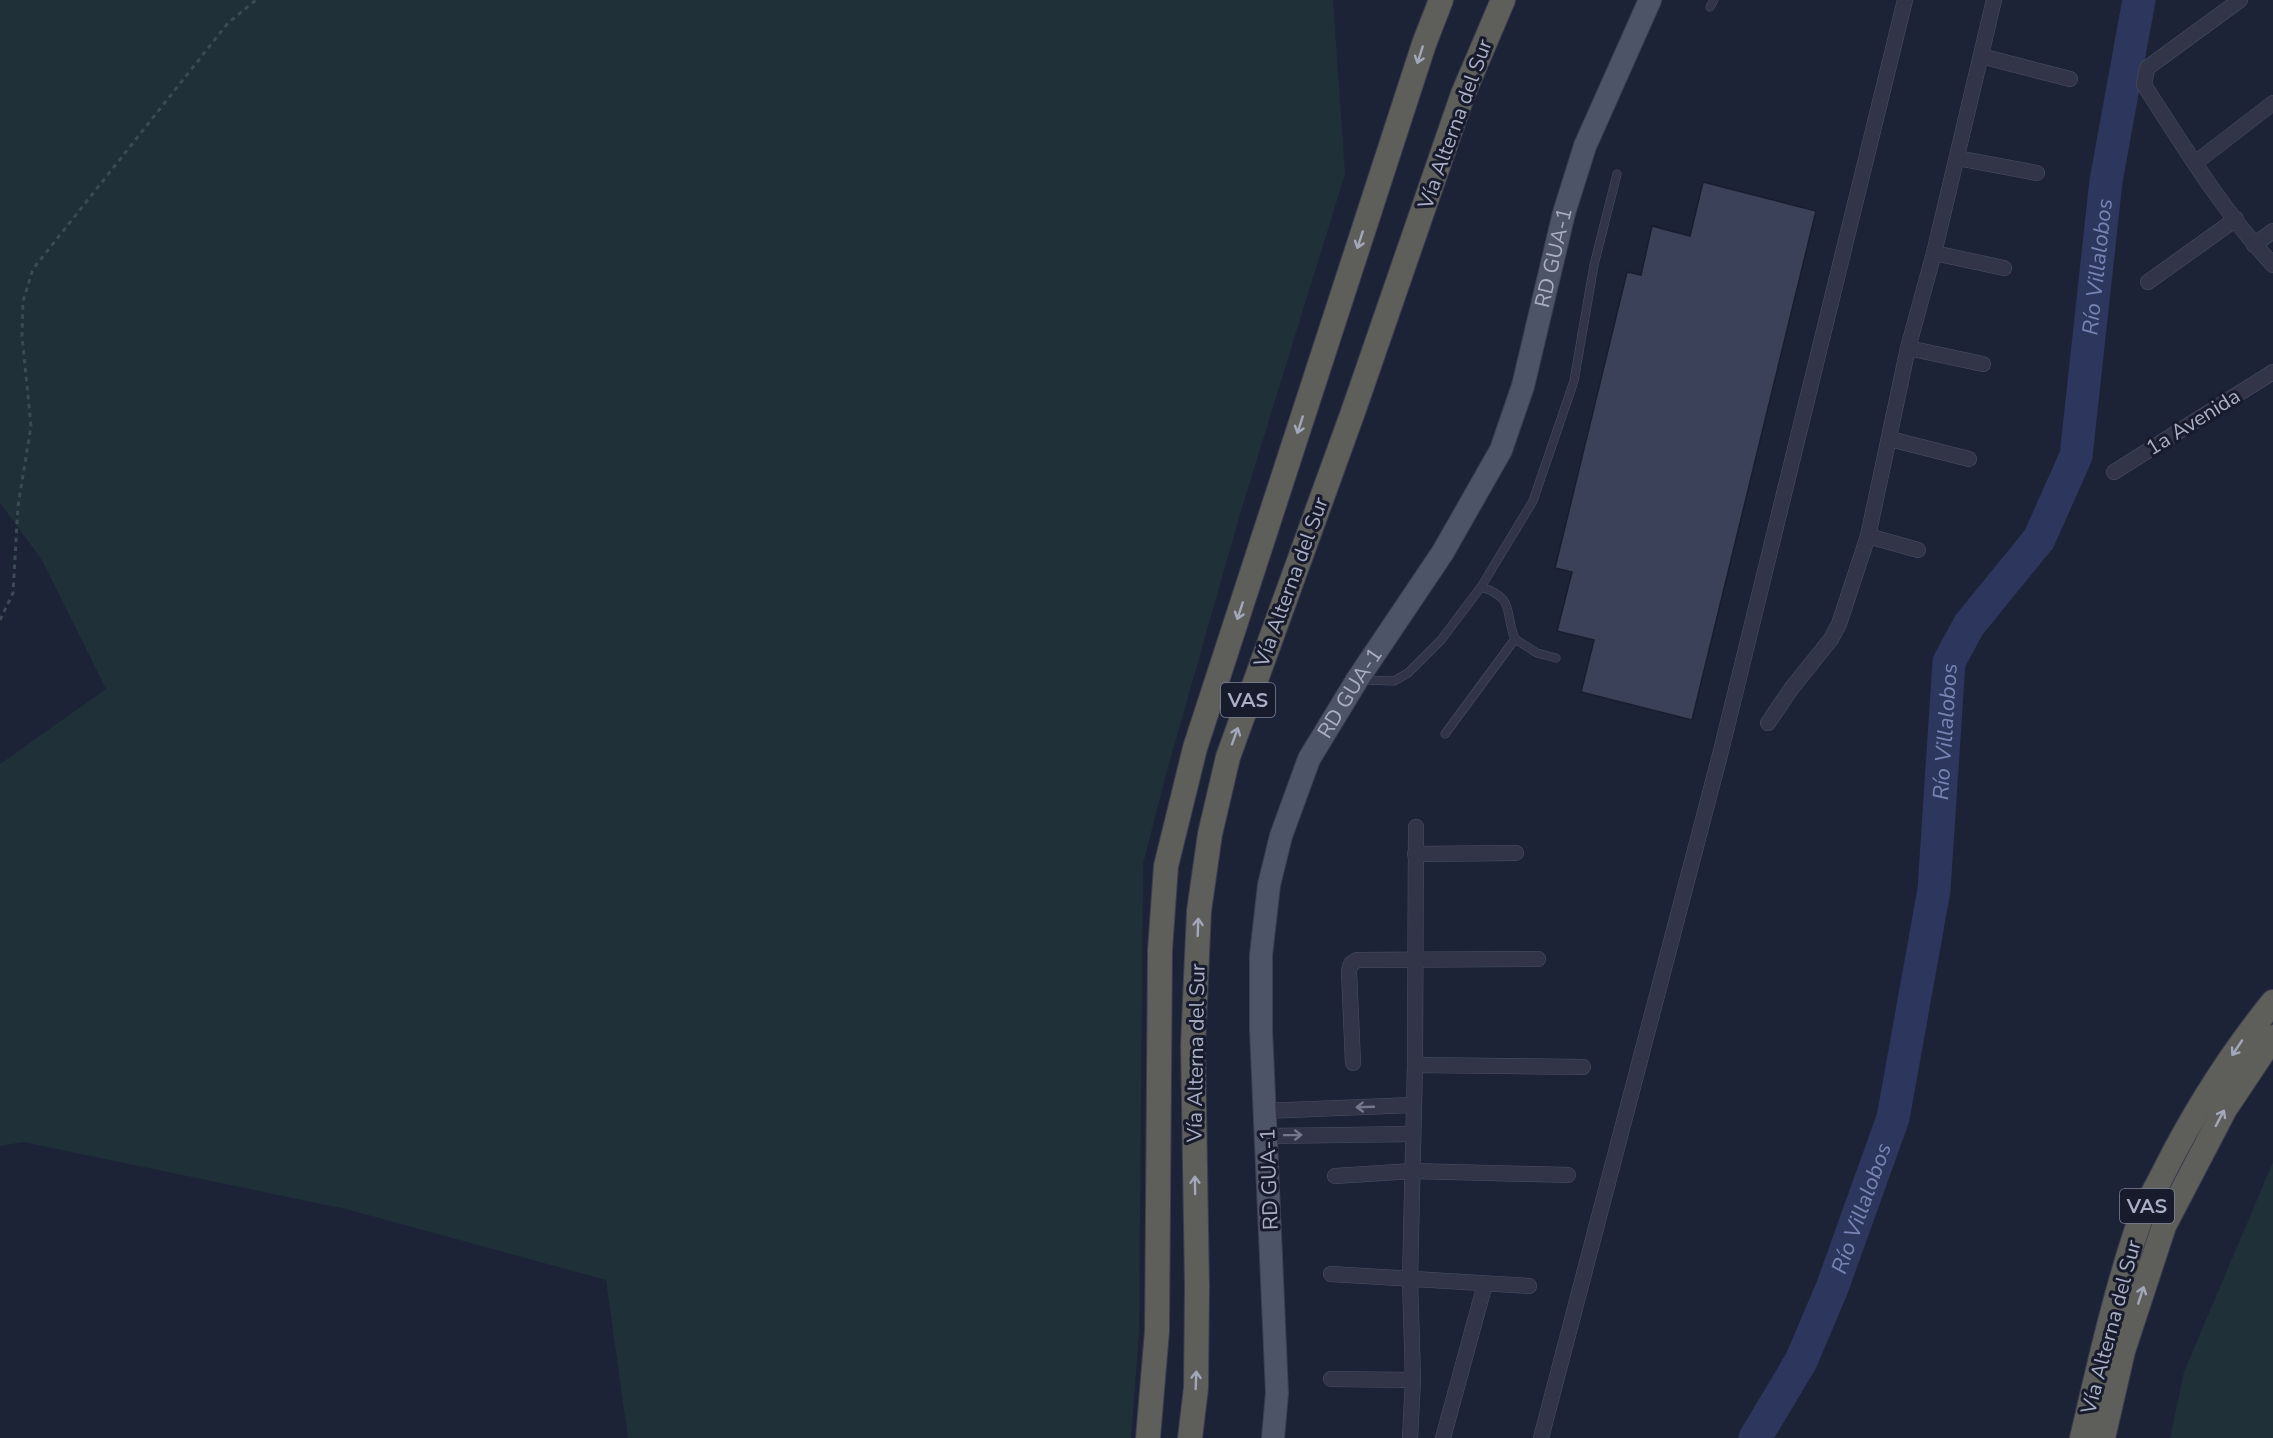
<svg xmlns="http://www.w3.org/2000/svg" width="2273" height="1438" font-family="'Nunito Sans',sans-serif">
<style>
.green{fill:#1f3038}
.lines{fill:none;stroke-linecap:round;stroke-linejoin:round}
.river{stroke:#2d375d;stroke-width:33}
.building{fill:#3b4159;stroke:#191d2e;stroke-width:1.5}
.service-casing{stroke:#4b5063;stroke-width:9}
.minor-casing{stroke:#4b5063;stroke-width:16}
.primary-casing{stroke:#3a3f51;stroke-width:24}
.trunk-casing{stroke:#393d4f;stroke-width:26}
.path{stroke:#3a4b53;stroke-width:3;stroke-dasharray:4.5 4.5;stroke-linecap:butt}
.service{stroke:#313547;stroke-width:8}
.minor{stroke:#313547;stroke-width:15}
.primary{stroke:#4e5468;stroke-width:22}
.trunk{stroke:#5e5e5a;stroke-width:24}
.oneway{stroke:#a2a7ba}
.oneway2{stroke:#74788c}
.labels{text-anchor:middle;stroke-width:6;stroke-linejoin:round;paint-order:stroke}
.shield{fill:#171b2c;stroke:#7e8397;stroke-width:1.5}
.shield-label{font-size:20px;font-weight:bold;fill:#aaafc5}
.street-label{font-size:21px;fill:#aaafc5;stroke:#171b2c}
.water-label{font-size:22px;font-style:italic;fill:#7885b4;stroke:#171b2c}
</style>
<rect width="100%" height="100%" fill="#1d2337"/>
<g class="green">
<path d="M0,0H1333L1345,174L1240,514L1165,778L1143,864L1139,1334L1131,1438H628L606,1280L346,1209L23,1142L0,1146V764L106,689L42,560L0,503Z"/>
<path d="M2273,1162V1438H2170L2184,1372Z"/>
</g>
<g class="lines">
<path class="river" id="s1" d="M1755,1438L1801,1361L1832,1288L1893,1118L1934,890L1949,662L1969,625L2039,539L2076,456L2106,181L2139,0"/>
</g>
<path class="building" d="M1703,182L1816,211L1692,720L1581,692L1594,640L1557,631L1572,572L1555,568L1627,272L1641,275L1652,226L1690,236Z"/>
<g class="lines">
<g class="service-casing">
<g id="service">
<path d="M1710,7L1714,0"/>
<path d="M1481,587C1516,598 1504,612 1515,639L1537,653L1556,658"/>
<path d="M1362,680L1394,681L1408,673L1441,640L1481,587L1533,501L1574,381L1594,265L1617,174"/>
<path d="M1445,734L1515,639"/>
</g>
</g>
<g class="minor-casing">
<g id="minor">
<path d="M2240,0L2147,68L2144,85C2184,147 2223,211 2273,265"/>
<path d="M1981,56L2070,79"/>
<path d="M1957,158L2037,173"/>
<path d="M2195,163L2273,103"/>
<path d="M2254,245L2273,231"/>
<path d="M1934,253L2004,268"/>
<path d="M2148,282L2236,219"/>
<path d="M1908,348L1983,364"/>
<path d="M1890,439L1969,459"/>
<path d="M2114,472L2273,372"/>
<path d="M1868,536L1918,550"/>
<path d="M1768,723L1791,689L1831,639L1839,624L1868,536L1908,348L1934,253L1994,0"/>
<path d="M1415,854L1516,853"/>
<path d="M1353,1063L1349,971L1351,964L1357,960L1538,959"/>
<path d="M1415,1065L1583,1067"/>
<path d="M1266,1111L1413,1105"/>
<path d="M1267,1136L1413,1134"/>
<path d="M1335,1176L1413,1171L1568,1175"/>
<path d="M1331,1274L1529,1286"/>
<path d="M1331,1379L1413,1380"/>
<path d="M1410,1438L1413,1380L1410,1279L1415,1065L1416,827"/>
<path d="M1443,1438L1485,1284"/>
<path d="M1541,1438L1721,751L1905,0"/>
</g>
</g>
<g class="primary-casing">
<g id="primary">
<path id="s2" d="M1273,1438L1277,1393L1261,1029V955L1269,885L1281,836L1309,759L1357,680L1443,552L1501,450L1523,386L1564,213L1585,146L1650,0"/>
</g>
</g>
<g class="trunk-casing">
<g id="trunk">
<path d="M1148,1438L1157,1331L1160,950L1166,866L1195,748L1424,44L1441,0"/>
<path d="M1190,1438L1196,1388L1197,1287L1193,1045L1199,911L1210,834L1228,757L1353,412L1463,94L1503,0"/>
<path d="M2082,1438C2099,1366 2115,1293 2139,1223C2145,1206 2155,1190 2163,1174C2194,1112 2230,1055 2273,1002"/>
<path d="M2103,1438L2123,1351L2164,1226L2225,1109L2273,1037"/>
</g>
</g>
<path class="path" d="M0,620L13,593L18,506L31,426L22,336L23,301L33,269L228,23L256,0"/>
<use href="#service" class="service"/>
<use href="#minor" class="minor"/>
<use href="#primary" class="primary"/>
<use href="#trunk" class="trunk"/>
</g>
<defs><path id="oneway-shaft" d="M-6 0H5M1.5-3L5.5 0L1.5 3" fill="none" stroke-width="1.6" stroke-linecap="round" stroke-linejoin="round" transform="scale(1.5)"/></defs>
<g class="oneway">
<use href="#oneway-shaft" transform="translate(1420 55) rotate(108)"/>
<use href="#oneway-shaft" transform="translate(1360 240) rotate(108)"/>
<use href="#oneway-shaft" transform="translate(1300 425) rotate(108)"/>
<use href="#oneway-shaft" transform="translate(1240 611) rotate(108)"/>
<use href="#oneway-shaft" transform="translate(1235 736) rotate(-70)"/>
<use href="#oneway-shaft" transform="translate(1198 927) rotate(-88)"/>
<use href="#oneway-shaft" transform="translate(2237 1048) rotate(124)"/>
<use href="#oneway-shaft" transform="translate(2220 1118) rotate(-62)"/>
<use href="#oneway-shaft" transform="translate(1195 1185) rotate(-91)"/>
<use href="#oneway-shaft" transform="translate(2141 1295) rotate(-72)"/>
<use href="#oneway-shaft" transform="translate(1196 1380) rotate(-88)"/>
</g>
<g class="oneway2">
<use href="#oneway-shaft" transform="translate(1365 1107) rotate(178)"/>
<use href="#oneway-shaft" transform="translate(1293 1135) rotate(-1)"/>
</g>
<g class="labels">
<g class="shield">
<rect x="1221" y="683" width="54" height="34" rx="4.5"/>
<rect x="2120" y="1189" width="54" height="34" rx="4.5"/>
</g>
<g class="shield-label">
<text x="1248" y="707">VAS</text>
<text x="2147" y="1213">VAS</text>
</g>
<g class="street-label">
<text transform="translate(1455 124) rotate(-70)" y="7">Vía Alterna del Sur</text>
<text dy="7" stroke="none"><textPath href="#s2" startOffset="1250">RD GUA-1</textPath></text>
<text transform="translate(2193 422) rotate(-32)" y="7">1a Avenida</text>
<text transform="translate(1291 582) rotate(-70)" y="7">Vía Alterna del Sur</text>
<text dy="7" stroke="none"><textPath href="#s2" startOffset="764">RD GUA-1</textPath></text>
<text transform="translate(1196 1053) rotate(-89)" y="7">Vía Alterna del Sur</text>
<text transform="translate(1269 1179) rotate(-92)" y="7">RD GUA-1</text>
<text transform="translate(2111 1327) rotate(-75)" y="7">Vía Alterna del Sur</text>
</g>
<g class="water-label">
<text dy="8" stroke="none"><textPath href="#s1" startOffset="1244">Río Villalobos</textPath></text>
<text dy="8" stroke="none"><textPath href="#s1" startOffset="740">Río Villalobos</textPath></text>
<text dy="8" stroke="none"><textPath href="#s1" startOffset="254">Río Villalobos</textPath></text>
</g>
</g>
</svg>
